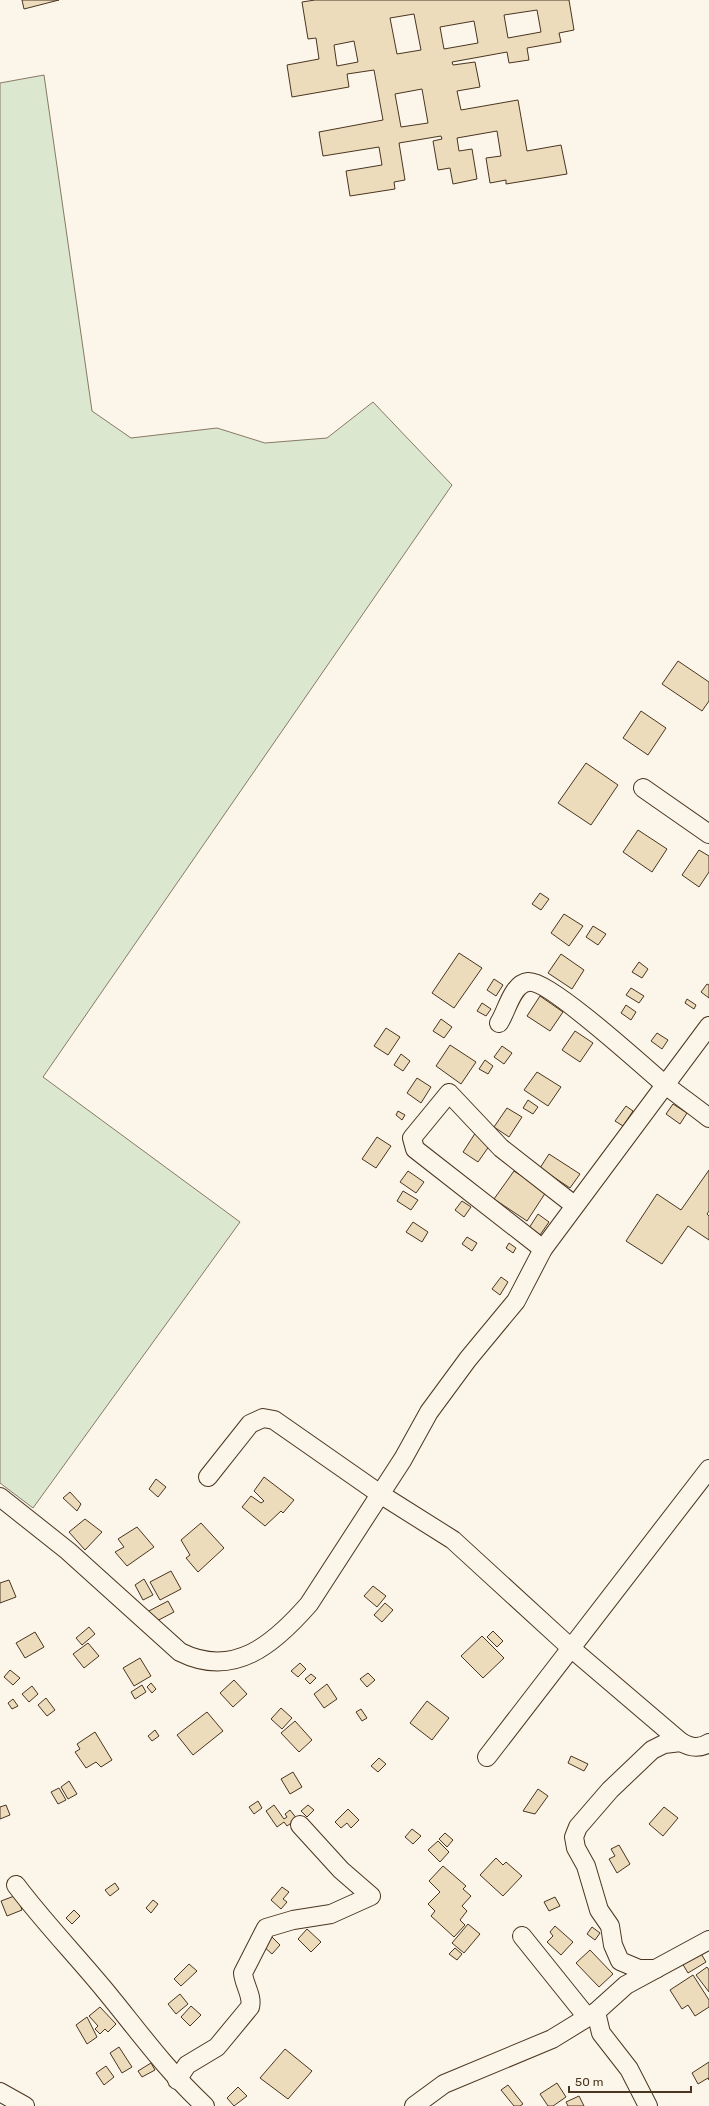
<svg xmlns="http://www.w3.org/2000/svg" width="709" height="2106" font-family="Rubik,sans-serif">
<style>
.green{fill:#dce7d0;stroke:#887966}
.building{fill:#ecdcbc;stroke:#4a3520;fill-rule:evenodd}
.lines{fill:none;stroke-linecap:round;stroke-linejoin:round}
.minor-casing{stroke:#4a3520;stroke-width:20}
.minor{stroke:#fbf6e9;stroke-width:18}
</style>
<rect width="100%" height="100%" fill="#fbf6e9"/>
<path class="green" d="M44,75L92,411L131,438L217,428L265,443L327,438L373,402L452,485L43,1077L240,1222L33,1508L0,1483V83Z"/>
<g class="building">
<path d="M22,0H59L24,9Z"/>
<path d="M315,0H569L574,30L559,33L561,42L527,48L529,60L509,63L507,52L452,62L453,65L475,62L480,87L457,91L461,110L518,100L527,151L561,145L567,174L506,184V180L490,183L486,158L501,156L497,131L457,138L459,151L472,149L477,179L453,184L450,168L438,170L433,141L442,139L441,136L399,143L405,180L394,182L395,189L350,196L346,171L382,165L379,147L323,156L319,132L383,120L374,70L347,74L349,87L292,97L287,65L319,59L316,38L308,39L302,2ZM537,10L541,32L508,38L504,15ZM414,14L421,50L397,54L390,18ZM474,21L478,43L444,49L440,27ZM354,41L358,62L337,66L334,45ZM422,89L428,123L401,127L395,94Z"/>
<path d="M678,661L709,682V701L702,711L662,684Z"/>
<path d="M641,711L666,728L648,755L623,738Z"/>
<path d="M586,763L618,785L591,825L558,803Z"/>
<path d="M638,830L667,849L652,872L623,852Z"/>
<path d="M699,850L709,856V872L699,887L682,875Z"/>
<path d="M540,893L549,899L541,910L532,904Z"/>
<path d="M564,914L583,926L569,946L551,933Z"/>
<path d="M593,926L606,934L598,945L586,937Z"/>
<path d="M459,953L482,968L454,1008L432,993Z"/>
<path d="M561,954L584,970L572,989L548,973Z"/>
<path d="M639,962L648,969L642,978L632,972Z"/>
<path d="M494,979L503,985L496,996L487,990Z"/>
<path d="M707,984L709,985V998L701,992Z"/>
<path d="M631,988L644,996L639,1003L626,995Z"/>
<path d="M540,996L563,1012L550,1031L527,1016Z"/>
<path d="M687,999L696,1005L694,1009L685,1003Z"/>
<path d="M482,1003L491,1009L486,1016L477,1011Z"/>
<path d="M626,1005L636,1012L631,1020L621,1013Z"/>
<path d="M441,1019L452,1027L444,1038L433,1031Z"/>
<path d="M386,1028L400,1037L388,1055L374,1046Z"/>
<path d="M575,1031L593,1043L580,1062L562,1050Z"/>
<path d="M657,1033L668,1040L662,1049L651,1041Z"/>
<path d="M450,1045L476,1062L461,1084L436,1066Z"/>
<path d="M502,1046L512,1053L504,1064L494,1057Z"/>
<path d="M401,1054L410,1061L403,1071L394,1065Z"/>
<path d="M485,1060L493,1066L488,1074L479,1069Z"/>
<path d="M537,1072L561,1087L548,1106L524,1090Z"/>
<path d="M417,1078L431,1087L421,1103L407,1093Z"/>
<path d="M528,1100L538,1107L533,1114L523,1108Z"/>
<path d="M673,1104L687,1113L680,1124L666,1114Z"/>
<path d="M626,1106L633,1111L623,1126L615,1121Z"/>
<path d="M507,1108L522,1117L509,1137L494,1127Z"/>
<path d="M398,1111L405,1115L402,1120L396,1115Z"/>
<path d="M476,1132L492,1142L478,1162L463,1152Z"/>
<path d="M377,1137L391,1146L376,1168L362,1159Z"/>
<path d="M549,1154L580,1174L570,1188L540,1168Z"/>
<path d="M709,1170V1211L707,1214L709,1216V1240L688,1226L662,1264L626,1241L657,1194L681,1210Z"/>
<path d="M408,1171L424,1182L416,1193L400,1182Z"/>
<path d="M514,1171L546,1192L527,1221L494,1199Z"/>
<path d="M403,1191L418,1200L411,1210L397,1201Z"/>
<path d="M462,1201L471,1207L464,1217L455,1210Z"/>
<path d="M538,1214L549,1222L540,1235L529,1228Z"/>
<path d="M413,1222L428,1232L422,1242L406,1232Z"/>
<path d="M467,1237L477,1243L472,1251L462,1244Z"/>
<path d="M509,1243L516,1248L513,1253L506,1248Z"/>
<path d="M501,1277L508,1282L500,1295L492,1289Z"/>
<path d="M264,1477L294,1500L283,1513L281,1511L265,1526L242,1507L251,1496L261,1503L264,1501L254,1491Z"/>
<path d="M156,1479L166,1487L158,1497L149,1489Z"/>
<path d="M70,1492L81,1504L77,1511L63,1498Z"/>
<path d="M85,1519L102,1532L85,1550L69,1532Z"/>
<path d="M201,1523L224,1548L198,1572L186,1558L190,1555L181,1540Z"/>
<path d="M137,1527L154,1547L127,1566L115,1552L124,1547L118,1539Z"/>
<path d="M171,1571L181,1589L160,1600L150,1582Z"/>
<path d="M144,1579L153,1595L143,1600L135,1585Z"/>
<path d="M9,1580L16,1597L0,1603V1583Z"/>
<path d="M373,1586L386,1596L377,1607L364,1596Z"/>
<path d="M168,1601L174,1612L153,1623L147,1612Z"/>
<path d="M385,1603L393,1610L382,1622L374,1615Z"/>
<path d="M89,1627L95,1634L82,1645L76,1638Z"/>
<path d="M493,1631L503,1641L497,1647L487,1637Z"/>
<path d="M35,1632L44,1647L25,1658L16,1643Z"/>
<path d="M482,1636L504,1658L483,1678L461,1656Z"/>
<path d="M88,1643L99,1656L84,1668L73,1654Z"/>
<path d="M140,1658L151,1676L134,1686L123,1668Z"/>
<path d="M300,1663L306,1669L298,1677L291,1671Z"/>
<path d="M10,1670L20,1678L13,1685L4,1677Z"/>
<path d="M368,1673L375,1680L367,1687L360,1679Z"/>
<path d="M311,1674L316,1678L310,1684L305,1679Z"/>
<path d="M234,1680L247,1694L233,1707L220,1693Z"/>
<path d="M151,1683L156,1689L152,1693L147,1687Z"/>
<path d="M327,1684L337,1699L324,1708L314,1694Z"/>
<path d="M142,1685L146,1692L135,1699L131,1692Z"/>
<path d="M32,1686L38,1694L29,1702L22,1694Z"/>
<path d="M46,1698L55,1710L47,1716L38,1705Z"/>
<path d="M13,1699L18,1706L12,1709L8,1703Z"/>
<path d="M427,1701L449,1718L432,1740L410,1723Z"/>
<path d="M281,1708L292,1718L282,1729L271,1719Z"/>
<path d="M361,1709L367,1718L362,1721L356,1712Z"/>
<path d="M207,1712L223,1731L193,1755L177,1735Z"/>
<path d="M295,1721L312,1740L299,1752L281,1733Z"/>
<path d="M155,1730L159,1736L152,1741L148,1736Z"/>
<path d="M95,1732L112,1760L101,1767L96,1762L86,1768L75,1752L80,1749L77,1744Z"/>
<path d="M571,1756L588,1764L584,1771L568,1763Z"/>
<path d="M379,1758L386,1764L378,1772L371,1766Z"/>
<path d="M293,1772L302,1787L290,1794L281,1779Z"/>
<path d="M69,1781L77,1794L68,1799L61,1787Z"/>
<path d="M59,1788L66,1800L58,1804L51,1792Z"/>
<path d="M538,1789L548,1796L535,1814L523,1811Z"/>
<path d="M258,1801L262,1808L254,1814L249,1807Z"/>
<path d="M6,1805L10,1815L0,1819V1807Z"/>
<path d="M274,1805L284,1819L287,1817L285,1814L290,1810L297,1819L287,1826L284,1822L277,1827L266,1811Z"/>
<path d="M308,1805L314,1810L307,1817L301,1811Z"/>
<path d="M664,1807L678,1818L663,1836L649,1824Z"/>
<path d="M348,1809L359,1820L351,1828L347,1823L341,1828L335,1822Z"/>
<path d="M412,1829L421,1836L413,1844L405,1837Z"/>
<path d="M445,1833L453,1840L447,1847L439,1839Z"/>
<path d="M438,1841L449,1852L440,1862L428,1850Z"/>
<path d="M619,1845L630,1864L617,1873L609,1859L615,1856L611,1849Z"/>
<path d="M496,1858L503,1865L506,1862L522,1876L503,1896L480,1875Z"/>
<path d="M443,1866L466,1886L463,1889L471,1896L462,1906L467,1911L460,1920L465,1925L454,1937L431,1916L435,1911L428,1904L440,1892L429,1881Z"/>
<path d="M115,1883L119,1889L110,1896L105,1890Z"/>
<path d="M282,1887L289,1892L283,1899L287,1902L281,1909L271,1900Z"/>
<path d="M17,1895L22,1910L7,1916L1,1901Z"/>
<path d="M555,1897L560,1906L549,1911L544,1902Z"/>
<path d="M153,1900L158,1904L151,1913L146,1908Z"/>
<path d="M74,1910L80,1916L72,1924L66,1918Z"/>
<path d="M468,1924L480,1934L464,1953L452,1943Z"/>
<path d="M555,1926L573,1942L561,1955L547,1942L553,1936L550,1932Z"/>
<path d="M592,1927L600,1933L595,1940L587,1934Z"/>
<path d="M307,1929L321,1942L311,1952L298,1939Z"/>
<path d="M271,1936L280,1945L272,1954L262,1945Z"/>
<path d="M455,1948L462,1954L457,1960L449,1954Z"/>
<path d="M590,1950L613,1974L599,1987L576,1963Z"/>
<path d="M700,1952L706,1962L688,1973L682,1963Z"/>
<path d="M189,1964L197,1971L181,1986L174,1979Z"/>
<path d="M707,1967L709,1970V1992L696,1975Z"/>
<path d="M693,1975L709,2000V2007L695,2016L688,2005L682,2009L670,1990Z"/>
<path d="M180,1994L188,2004L176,2014L168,2004Z"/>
<path d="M191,2006L201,2015L190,2026L181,2017Z"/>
<path d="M100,2007L116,2024L108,2032L105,2029L100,2034L95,2029L98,2026L89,2016Z"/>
<path d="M87,2017L97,2037L87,2044L76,2025Z"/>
<path d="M119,2047L132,2067L122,2073L110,2053Z"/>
<path d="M285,2049L312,2071L288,2099L260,2078Z"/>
<path d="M709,2062V2080L708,2078L698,2084L692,2073Z"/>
<path d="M151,2063L155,2070L142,2077L138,2071Z"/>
<path d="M106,2066L114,2077L104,2085L96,2073Z"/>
<path d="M557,2083L566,2097L553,2106H548L540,2094Z"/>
<path d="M508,2085L523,2104L520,2106H514L501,2090Z"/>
<path d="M238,2087L247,2096L234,2106L227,2098Z"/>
<path d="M579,2096L584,2106H568L566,2102Z"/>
</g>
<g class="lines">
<g class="minor-casing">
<g id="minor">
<path d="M643,788L709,834"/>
<path d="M499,1023C507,1011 512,984 528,982C548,979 643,1066 663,1083C678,1095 694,1106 709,1118"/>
<path d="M543,1249L415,1149L412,1138L449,1093L501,1148L574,1205"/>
<path d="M208,1477L250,1424L263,1418L274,1420L380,1494L453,1540L572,1649L681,1742C691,1748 699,1749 709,1743"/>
<path d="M0,1497L68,1551L180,1652C234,1679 274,1644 309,1604L403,1459L429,1412L468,1359L516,1301L543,1249L709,1026"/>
<path d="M487,1757L709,1469"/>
<path d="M16,1885C43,1921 74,1953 103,1988C137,2029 165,2069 205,2106"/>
<path d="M522,1936L587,2017"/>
<path d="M656,1969H639L620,1961L613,1945L610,1926L599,1910L586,1866L576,1848L574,1837L578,1827L610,1790L652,1750L664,1744L681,1742"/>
<path d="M596,2012L601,2033L629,2069L648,2106"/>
<path d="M177,2080L187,2065L217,2047L250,2007C253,1996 244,1985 243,1973L266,1928L293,1920L331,1914L371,1896L341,1870L300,1825"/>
<path d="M0,2092L25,2106"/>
<path d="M414,2106L444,2084L552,2039L596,2012L626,1985L709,1940"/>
</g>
</g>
<use href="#minor" class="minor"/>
</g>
<path d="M569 2086v6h122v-6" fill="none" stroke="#4a3520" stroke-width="2"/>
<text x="575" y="2086" font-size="12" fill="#4a3520" stroke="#fbf6e9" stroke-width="3" paint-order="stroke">50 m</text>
</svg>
